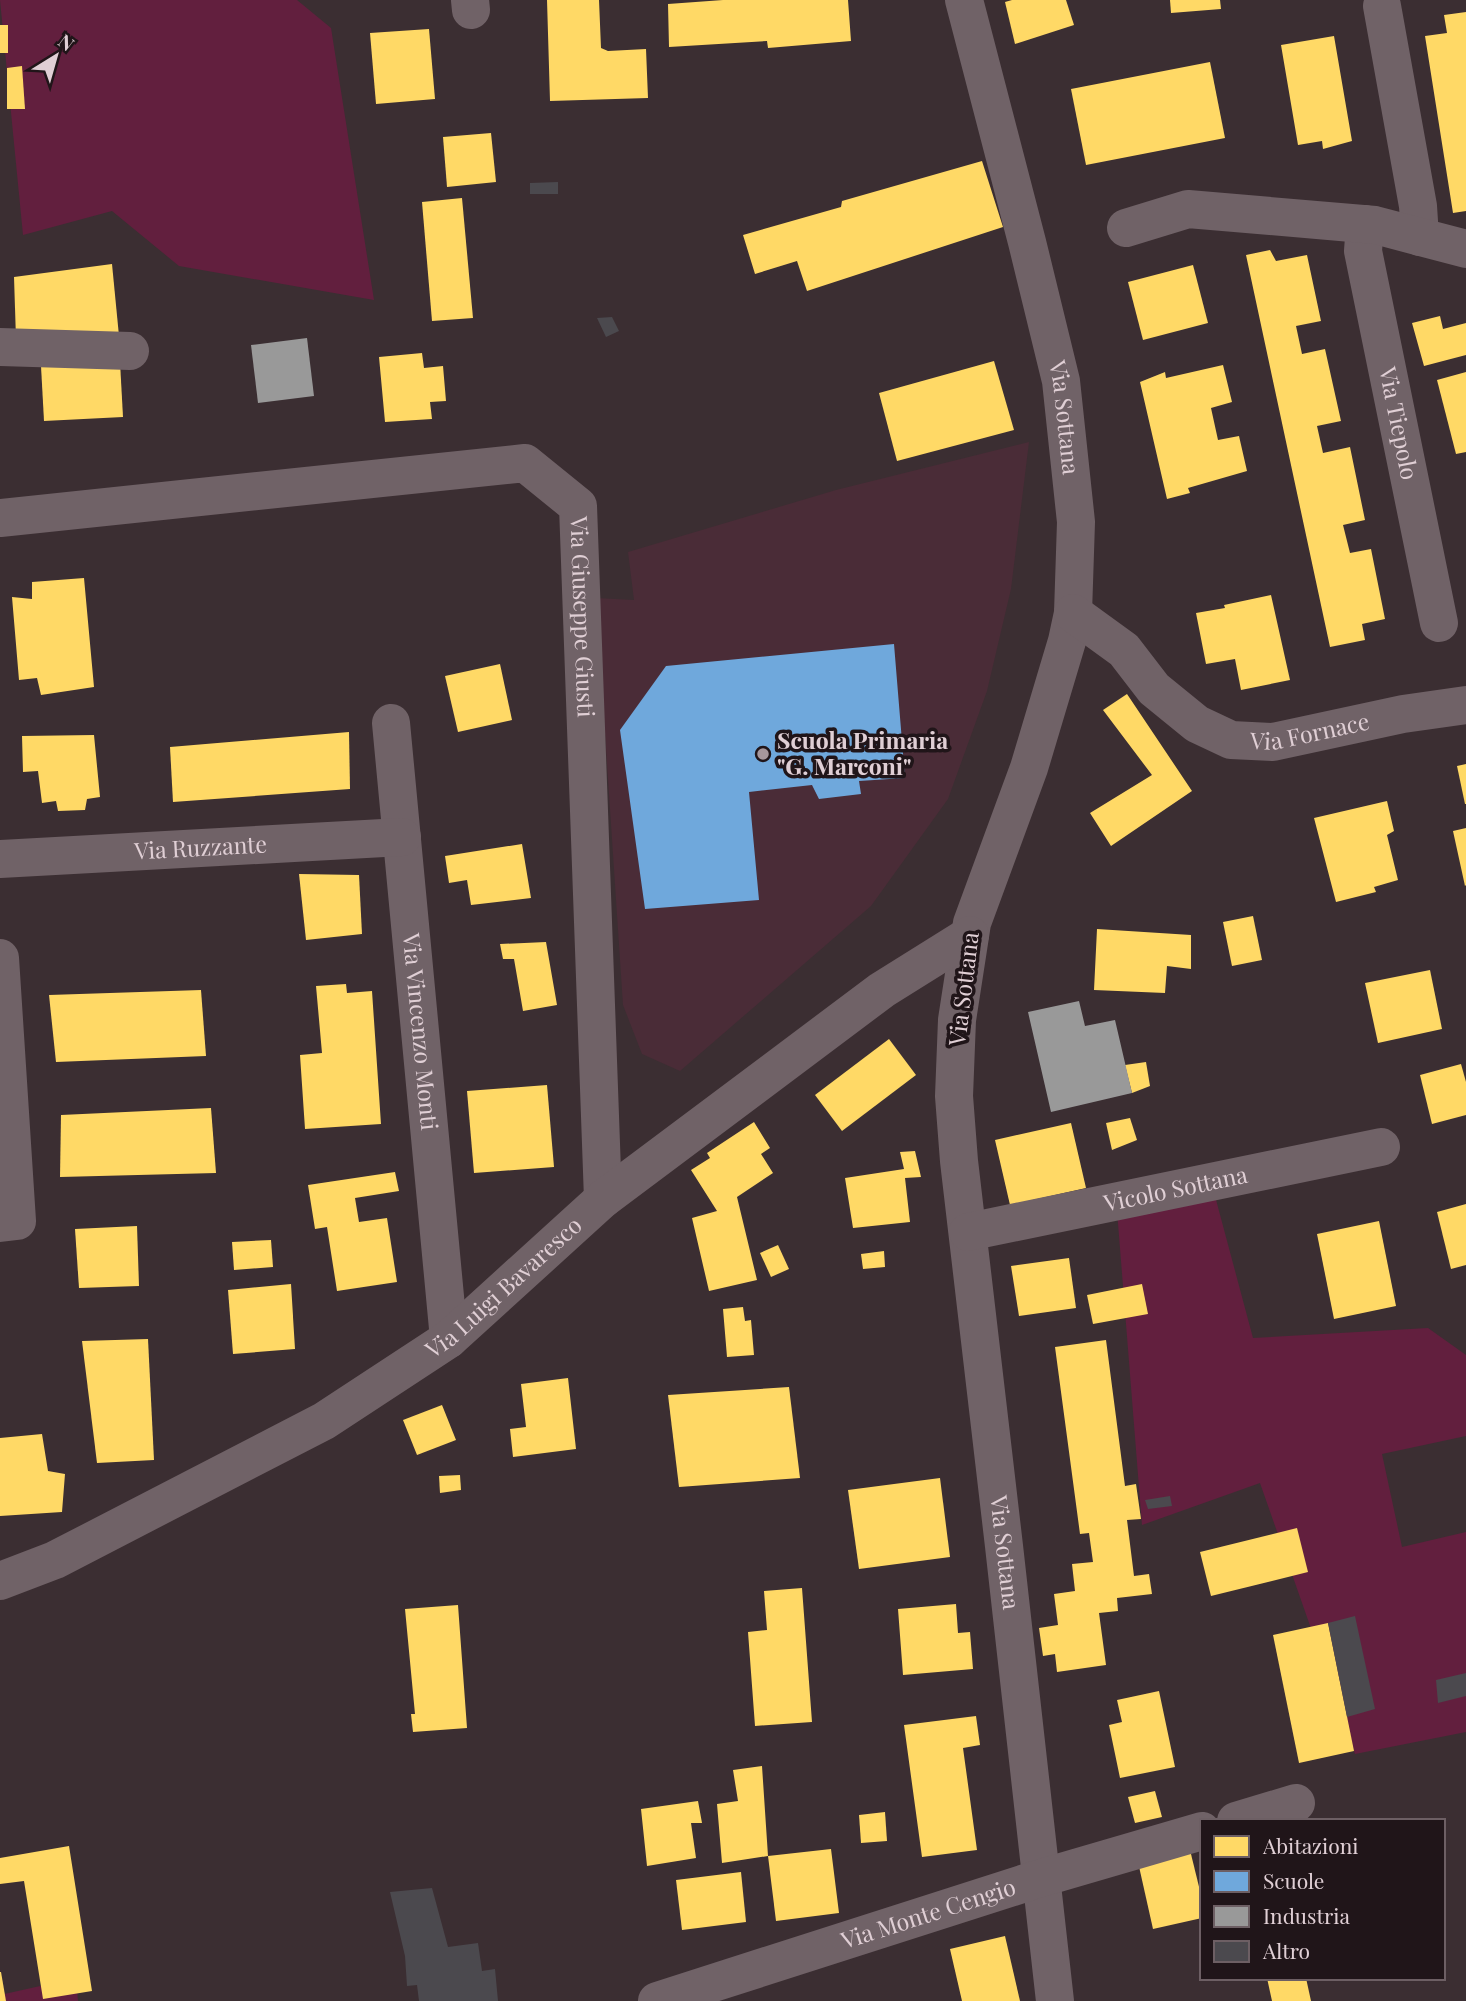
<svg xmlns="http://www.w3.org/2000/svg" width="1466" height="2001" font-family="'Playfair Display',serif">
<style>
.built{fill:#4a2c37}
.green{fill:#621f3e}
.homes{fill:#ffd966}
.schools{fill:#6fa8dc}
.industry{fill:#999}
.building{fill:#4b494e}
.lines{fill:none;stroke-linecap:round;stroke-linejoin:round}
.minor{stroke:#706267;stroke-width:38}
.poi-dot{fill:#a6979c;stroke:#201519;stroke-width:2.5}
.labels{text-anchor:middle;stroke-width:7;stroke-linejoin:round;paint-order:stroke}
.street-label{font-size:23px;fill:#e0cfd5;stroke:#201519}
.poi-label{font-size:23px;font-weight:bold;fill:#e0cfd5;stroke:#201519;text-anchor:start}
</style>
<rect width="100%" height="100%" fill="#3b2e32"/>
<path class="built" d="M1029,442L1011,589L987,691L948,799L871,906L680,1071L642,1054L623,1005L596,598L634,600L628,552L836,490Z"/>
<g class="green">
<path d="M0,0H297L331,28L374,300L179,266L112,211L23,235Z"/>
<path d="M1215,1196L1253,1338L1428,1328L1466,1355V1436L1382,1454L1402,1547L1466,1532V1732L1355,1754L1260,1483L1142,1525L1116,1198Z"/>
<path d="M76,1978L78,2001H0V1995Z"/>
</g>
<g class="homes">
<path d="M547,0H599L601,48L608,51L646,49L648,98L550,101Z"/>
<path d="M723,0H848L851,41L768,48L767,41L669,47L668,4Z"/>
<path d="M1012,0H1066L1074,25L1015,44L1005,2Z"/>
<path d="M1170,0H1220L1221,9L1171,13Z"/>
<path d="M1466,12V211L1453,213L1425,36L1447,33L1444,15Z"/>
<rect x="0" y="25" width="8" height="28"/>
<path d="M429,29L435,99L376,104L370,33Z"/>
<path d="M1334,36L1352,141L1323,149L1322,141L1298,145L1281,45Z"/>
<path d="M1210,62L1225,138L1086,165L1071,89Z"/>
<path d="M22,66L25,109H7V68Z"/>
<path d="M491,133L496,182L447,187L443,137Z"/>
<path d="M982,161L1003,227L807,291L797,261L755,274L743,235L841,207L842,201Z"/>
<path d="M462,198L473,318L432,321L422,202Z"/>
<path d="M1270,250L1276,261L1307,255L1321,321L1296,326L1302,354L1325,349L1341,421L1317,426L1323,453L1350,447L1365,520L1343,525L1350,553L1371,549L1385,619L1362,624L1365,640L1330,647L1246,255Z"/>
<path d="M112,264L119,336L16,339L14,277Z"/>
<path d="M1193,265L1208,323L1143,340L1128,282Z"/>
<path d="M1440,316L1443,329L1466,323V355L1424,366L1412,323Z"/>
<path d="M422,353L424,368L443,366L446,401L430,402L432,419L385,422L379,357Z"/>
<path d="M994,361L1014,430L897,461L879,393Z"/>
<path d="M120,362L123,417L44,421L41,366Z"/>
<path d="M1223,365L1232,402L1211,408L1218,440L1239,436L1247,471L1188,488L1190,493L1167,499L1140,382L1165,372L1166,378Z"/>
<path d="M1466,372V452L1456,454L1437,380Z"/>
<path d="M84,578L94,687L41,695L37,678L19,680L12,597L32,599V582Z"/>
<path d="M1271,595L1290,680L1241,690L1235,659L1206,664L1196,613L1225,608L1224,605Z"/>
<path d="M500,664L512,720L458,732L445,676Z"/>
<path d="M1127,694L1192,791L1111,846L1090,813L1152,775L1103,710Z"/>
<path d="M349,732L350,789L173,802L170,747Z"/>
<path d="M94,735L100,797L87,799L85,810L58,811L56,801L42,803L38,771L23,772L22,736Z"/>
<path d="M1466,764V804H1465L1457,766Z"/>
<path d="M1387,801L1394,831L1387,835L1398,880L1374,887L1376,892L1336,902L1314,818Z"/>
<path d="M1466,828V885L1465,886L1453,831Z"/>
<path d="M522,844L531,898L471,905L467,880L449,883L445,856Z"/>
<path d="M299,874L359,875L362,934L306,940Z"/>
<path d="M1253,916L1262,960L1232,966L1223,922Z"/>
<path d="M1097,929L1191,935V969L1167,966L1165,993L1094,990Z"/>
<path d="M546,942L557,1005L523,1011L514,959H503L500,944Z"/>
<path d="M1430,970L1442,1029L1378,1043L1365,983Z"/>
<path d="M346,984L347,993L372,991L381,1124L305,1129L300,1055L322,1053L316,986Z"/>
<path d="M201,990L206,1056L56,1062L49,995Z"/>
<path d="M889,1039L916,1075L842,1131L815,1095Z"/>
<path d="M1146,1062L1150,1086L1132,1093L1125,1065Z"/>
<path d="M1461,1064L1466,1082V1115L1432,1124L1420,1075Z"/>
<path d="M547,1085L554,1167L474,1173L467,1091Z"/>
<path d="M211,1108L216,1173L60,1177L61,1115Z"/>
<path d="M1130,1118L1137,1140L1112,1150L1106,1123Z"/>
<path d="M754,1122L770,1148L761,1154L773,1173L737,1197L757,1280L709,1291L692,1218L717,1211L691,1170L710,1158L707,1153Z"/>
<path d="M1071,1123L1086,1188L1010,1205L995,1140Z"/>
<path d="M915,1151L921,1177L905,1178L910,1222L853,1228L845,1178L904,1169L900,1152Z"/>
<path d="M395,1172L399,1191L355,1198L359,1222L387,1218L397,1282L337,1291L327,1227L315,1229L308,1185Z"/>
<path d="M1466,1204V1265L1451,1269L1437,1212Z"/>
<path d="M1379,1221L1396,1306L1334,1319L1317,1234Z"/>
<path d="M137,1226L139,1286L79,1288L75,1229Z"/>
<path d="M271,1240L273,1267L234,1270L232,1242Z"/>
<path d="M778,1245L789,1269L771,1277L760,1253Z"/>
<path d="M884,1251L885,1267L863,1269L861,1254Z"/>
<path d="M1069,1258L1076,1308L1019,1316L1011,1266Z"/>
<path d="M291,1284L295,1349L233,1354L228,1290Z"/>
<path d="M1142,1284L1148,1314L1093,1324L1087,1295Z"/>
<path d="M743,1307L745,1321L751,1320L754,1355L727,1357L723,1309Z"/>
<path d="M148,1339L154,1460L97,1463L82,1341Z"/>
<path d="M1106,1340L1125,1486L1136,1484L1141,1519L1127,1520L1134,1576L1149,1574L1152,1594L1117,1598L1118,1611L1099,1613L1106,1665L1057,1672L1055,1654L1043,1656L1039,1628L1058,1625L1054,1594L1075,1591L1072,1564L1093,1562L1089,1533L1080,1534L1055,1347Z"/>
<path d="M568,1378L576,1449L513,1457L510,1429L526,1427L521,1384Z"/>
<path d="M789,1387L800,1478L679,1487L668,1395Z"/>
<path d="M442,1405L456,1440L417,1455L403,1420Z"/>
<path d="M42,1434L48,1471L65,1474L62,1512L0,1516V1438Z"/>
<path d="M460,1475L461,1490L440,1493L439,1476Z"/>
<path d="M940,1478L950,1557L859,1569L848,1490Z"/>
<path d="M1297,1528L1308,1572L1211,1596L1200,1552Z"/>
<path d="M802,1588L812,1722L755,1726L748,1632L767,1630L764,1591Z"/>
<path d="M956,1604L958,1633L970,1632L973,1669L903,1675L898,1609Z"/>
<path d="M458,1605L467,1728L413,1732L411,1714H415L405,1609Z"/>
<path d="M1328,1623L1354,1751L1299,1763L1273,1635Z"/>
<path d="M1159,1691L1175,1767L1120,1778L1109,1725L1122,1722L1117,1700Z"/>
<path d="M976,1716L980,1745L963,1748L977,1850L922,1857L904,1725Z"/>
<path d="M762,1766L768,1856L722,1863L717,1804L738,1801L733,1770Z"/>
<path d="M1155,1791L1162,1817L1135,1823L1128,1797Z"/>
<path d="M698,1801L702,1823H691L696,1858L647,1866L641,1809Z"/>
<path d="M885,1812L887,1841L861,1843L859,1815Z"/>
<path d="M69,1846L92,1991L43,1999L24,1881L0,1884V1858Z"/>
<path d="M831,1849L839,1913L776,1921L768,1856Z"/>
<path d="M1190,1850L1202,1899V1918L1153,1929L1138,1862Z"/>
<path d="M741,1872L746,1922L682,1930L676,1880Z"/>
<path d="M1005,1936L1020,2001H962L950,1949Z"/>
<path d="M0,1972H1L6,2001H0Z"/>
<path d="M1267,1978H1306L1311,2001H1272Z"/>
</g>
<path class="schools" d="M894,644L905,778L859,781L861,794L819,799L812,785L749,792L759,900L645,909L620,730L666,666Z"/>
<g class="industry">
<path d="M307,338L314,396L258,403L251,345Z"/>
<path d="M1079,1001L1085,1026L1115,1020L1132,1093L1051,1112L1028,1012Z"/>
</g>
<g class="building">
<path d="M558,182V194H530V183Z"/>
<path d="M612,317L619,331L606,337L597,318Z"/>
<path d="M1170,1496L1172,1506L1148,1509L1145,1500Z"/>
<path d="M1355,1616L1375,1709L1347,1717L1328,1623Z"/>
<path d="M1466,1673V1696L1438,1703L1436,1680Z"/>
<path d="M432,1888L448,1947L478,1943L482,1971L495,1969L498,2001H419L417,1985L407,1986L405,1956L390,1892Z"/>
</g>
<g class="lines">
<g class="minor">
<path d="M470,0L471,10"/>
<path id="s1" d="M964,0L1027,242L1061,381L1076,522L1073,613L1067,641L1029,768L972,923L957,1020L954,1096L959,1161L1004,1546L1055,2001"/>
<path d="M1382,6L1418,206L1420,237"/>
<path id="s2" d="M1365,224L1363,251L1439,623"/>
<path d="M1126,228L1188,209L1375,225L1466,249"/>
<path d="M0,347L130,351"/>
<path id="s3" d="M0,518L525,463L578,506L603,1199"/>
<path id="s4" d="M1073,613L1124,650L1154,689L1197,724L1231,740L1273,742L1403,714L1466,705"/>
<path id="s5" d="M391,723L449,1339"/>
<path id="s6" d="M0,859L402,837"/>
<path d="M0,958L17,1221L0,1223"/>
<path id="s7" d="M968,1232L1381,1147"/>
<path id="s8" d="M0,1581L55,1560L324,1421L449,1339L603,1199L882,990L970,935"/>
<path d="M1236,1821L1296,1803"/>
<path id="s9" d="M657,2001L1041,1878L1202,1831"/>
</g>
</g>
<circle class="poi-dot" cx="763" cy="754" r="7"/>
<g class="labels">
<g class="street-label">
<text dy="8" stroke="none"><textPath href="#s1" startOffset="430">Via Sottana</textPath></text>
<text dy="8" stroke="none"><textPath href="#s2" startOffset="203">Via Tiepolo</textPath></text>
<text dy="8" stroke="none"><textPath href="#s3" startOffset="707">Via Giuseppe Giusti</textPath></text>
<text dy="8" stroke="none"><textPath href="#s4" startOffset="285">Via Fornace</textPath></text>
<text dy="8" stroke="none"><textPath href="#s6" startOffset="201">Via Ruzzante</textPath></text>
<text transform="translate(964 989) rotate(-83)" y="8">Via Sottana</text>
<text dy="8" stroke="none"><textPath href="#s5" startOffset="310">Via Vincenzo Monti</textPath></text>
<text dy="8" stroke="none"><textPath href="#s7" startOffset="212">Vicolo Sottana</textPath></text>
<text dy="8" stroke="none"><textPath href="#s8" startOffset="586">Via Luigi Bavaresco</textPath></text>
<text dy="8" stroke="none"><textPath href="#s1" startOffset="1586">Via Sottana</textPath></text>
<text dy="8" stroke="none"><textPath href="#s9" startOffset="285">Via Monte Cengio</textPath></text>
</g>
<g class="poi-label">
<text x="777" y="749">Scuola Primaria<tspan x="777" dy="26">"G. Marconi"</tspan></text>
</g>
</g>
<rect x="1200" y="1819" width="245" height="161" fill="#201519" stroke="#6d5f64" stroke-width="2"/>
<rect x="1214" y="1836" width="35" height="21" fill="#ffd966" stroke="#6d5f64" stroke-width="2"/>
<text x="1263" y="1854" font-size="21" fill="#e0cfd5">Abitazioni</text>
<rect x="1214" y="1871" width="35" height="21" fill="#6fa8dc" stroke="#6d5f64" stroke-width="2"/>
<text x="1263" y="1889" font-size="21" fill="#e0cfd5">Scuole</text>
<rect x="1214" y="1906" width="35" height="21" fill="#999999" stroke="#6d5f64" stroke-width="2"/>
<text x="1263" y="1924" font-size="21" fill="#e0cfd5">Industria</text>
<rect x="1214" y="1941" width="35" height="21" fill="#4b494e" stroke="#6d5f64" stroke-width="2"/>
<text x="1263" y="1959" font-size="21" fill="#e0cfd5">Altro</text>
<g transform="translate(56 56) rotate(37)" stroke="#201519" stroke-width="5" paint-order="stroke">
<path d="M0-5L12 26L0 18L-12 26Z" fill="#e0cfd5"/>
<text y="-10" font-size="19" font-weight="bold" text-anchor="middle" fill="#e0cfd5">N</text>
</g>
</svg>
